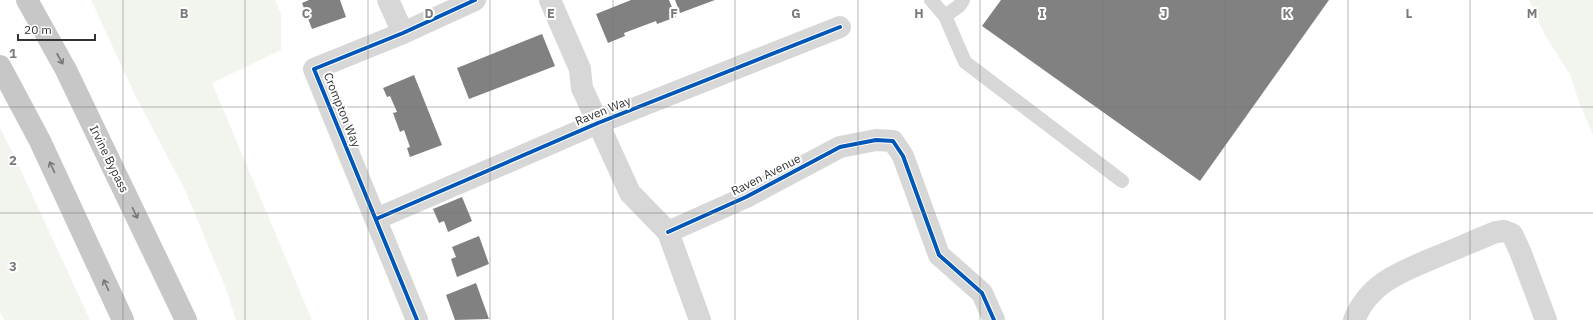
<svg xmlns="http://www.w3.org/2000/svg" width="1593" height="320" font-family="'IBM Plex Sans',sans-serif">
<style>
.green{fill:#f1f5ed}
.building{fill:#818181}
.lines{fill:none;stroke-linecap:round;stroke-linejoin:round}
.service{stroke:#d7d7d7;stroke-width:14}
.minor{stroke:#d7d7d7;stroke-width:22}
.trunk{stroke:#c7c7c7;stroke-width:22}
.cycleway-casing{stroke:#fff;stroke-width:6}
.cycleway{stroke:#0057b8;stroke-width:4}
.oneway{stroke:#767676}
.grid{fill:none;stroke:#7a7a7a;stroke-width:1;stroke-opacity:0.55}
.labels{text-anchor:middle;stroke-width:4;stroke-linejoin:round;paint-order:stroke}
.street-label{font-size:12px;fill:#333;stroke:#fff}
.grid-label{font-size:13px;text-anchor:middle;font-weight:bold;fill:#7a7a7a;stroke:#fff;stroke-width:4;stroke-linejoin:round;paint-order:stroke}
</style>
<rect width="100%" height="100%" fill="#fff"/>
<g class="green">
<path d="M91,0H275L281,14V50L212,83L312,320H236L226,289L185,190L135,95Z"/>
<path d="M1529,0H1593V135L1579,102L1570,74L1546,37Z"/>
<path d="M0,128L17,162L90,320H4L0,311Z"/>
</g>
<g class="building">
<path d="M309,0H340L346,17L312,29L302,3Z"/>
<path d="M631,0H669L676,17L657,24L656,21L624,33L625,36L608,43L596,14Z"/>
<path d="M675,0H715L680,13Z"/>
<path d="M1001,0H1329L1200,181L982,26Z"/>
<path d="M542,34L555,66L469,99L457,68Z"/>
<path d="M414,75L442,145L410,157L407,148L410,147L404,130L400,132L393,113L397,112L390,96L387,97L383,88Z"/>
<path d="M462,197L472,221L448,232L444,221L439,223L433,209Z"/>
<path d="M479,236L489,264L457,277L451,259L456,257L452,247Z"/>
<path d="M476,283L489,319L455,320L446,295Z"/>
</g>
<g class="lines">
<g class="service">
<path d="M931,0L945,16L959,6L963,0"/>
<path d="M945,16L965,62L1122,181"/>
</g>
<g class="minor">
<path d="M388,0L403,33"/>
<path d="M550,0L580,69L582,88L630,193L668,232L700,320"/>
<path d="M376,219L598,123L840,27"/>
<path d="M668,232L746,197L840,147L876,140L893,141L903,156L939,255L982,293L994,320"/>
<path d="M417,320L314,69L403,33L475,0"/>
<path d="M1354,320C1370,282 1401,272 1436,257C1456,249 1476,240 1496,232L1504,231L1512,234L1520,251L1546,320"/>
</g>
<g class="trunk">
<path d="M27,0L66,70L186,320"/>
<path d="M0,66L40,141L123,320"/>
</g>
<g class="cycleway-casing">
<g id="cycleway">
<path d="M376,219L598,123L840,27"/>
<path d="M668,232L746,197L840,147L876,140L893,141L903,156L939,255L982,293L994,320"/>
<path d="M417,320L314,69L403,33L475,0"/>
</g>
</g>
<use href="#cycleway" class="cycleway"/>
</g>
<defs><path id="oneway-shaft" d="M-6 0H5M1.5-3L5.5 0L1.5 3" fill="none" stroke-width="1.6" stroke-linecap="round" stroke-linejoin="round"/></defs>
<g class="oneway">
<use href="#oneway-shaft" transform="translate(60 59) rotate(61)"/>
<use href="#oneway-shaft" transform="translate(52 167) rotate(-115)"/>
<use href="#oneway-shaft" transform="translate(135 213) rotate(64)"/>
<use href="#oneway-shaft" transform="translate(106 285) rotate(-115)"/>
</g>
<path class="grid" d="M123,0V320M245,0V320M368,0V320M490,0V320M613,0V320M735,0V320M858,0V320M980,0V320M1103,0V320M1225,0V320M1348,0V320M1470,0V320M0,107H1593M0,213H1593"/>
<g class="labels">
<g class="street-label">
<text transform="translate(342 110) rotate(68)" y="4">Crompton Way</text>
<text transform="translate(603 111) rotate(-22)" y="4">Raven Way</text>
<text transform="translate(109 159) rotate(64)" y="4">Irvine Bypass</text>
<text transform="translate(766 175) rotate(-27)" y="4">Raven Avenue</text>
</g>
</g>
<g class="grid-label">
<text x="184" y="18">B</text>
<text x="306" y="18">C</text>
<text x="429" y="18">D</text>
<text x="551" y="18">E</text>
<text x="674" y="18">F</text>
<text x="796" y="18">G</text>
<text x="919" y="18">H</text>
<text x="1042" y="18">I</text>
<text x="1164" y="18">J</text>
<text x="1287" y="18">K</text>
<text x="1409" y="18">L</text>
<text x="1532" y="18">M</text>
<text x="13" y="58">1</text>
<text x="13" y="165">2</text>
<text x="13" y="271">3</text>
</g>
<path d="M18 34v6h77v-6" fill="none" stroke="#333333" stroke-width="2"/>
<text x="24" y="34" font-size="12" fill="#333333" stroke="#ffffff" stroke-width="3" paint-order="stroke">20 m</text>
</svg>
